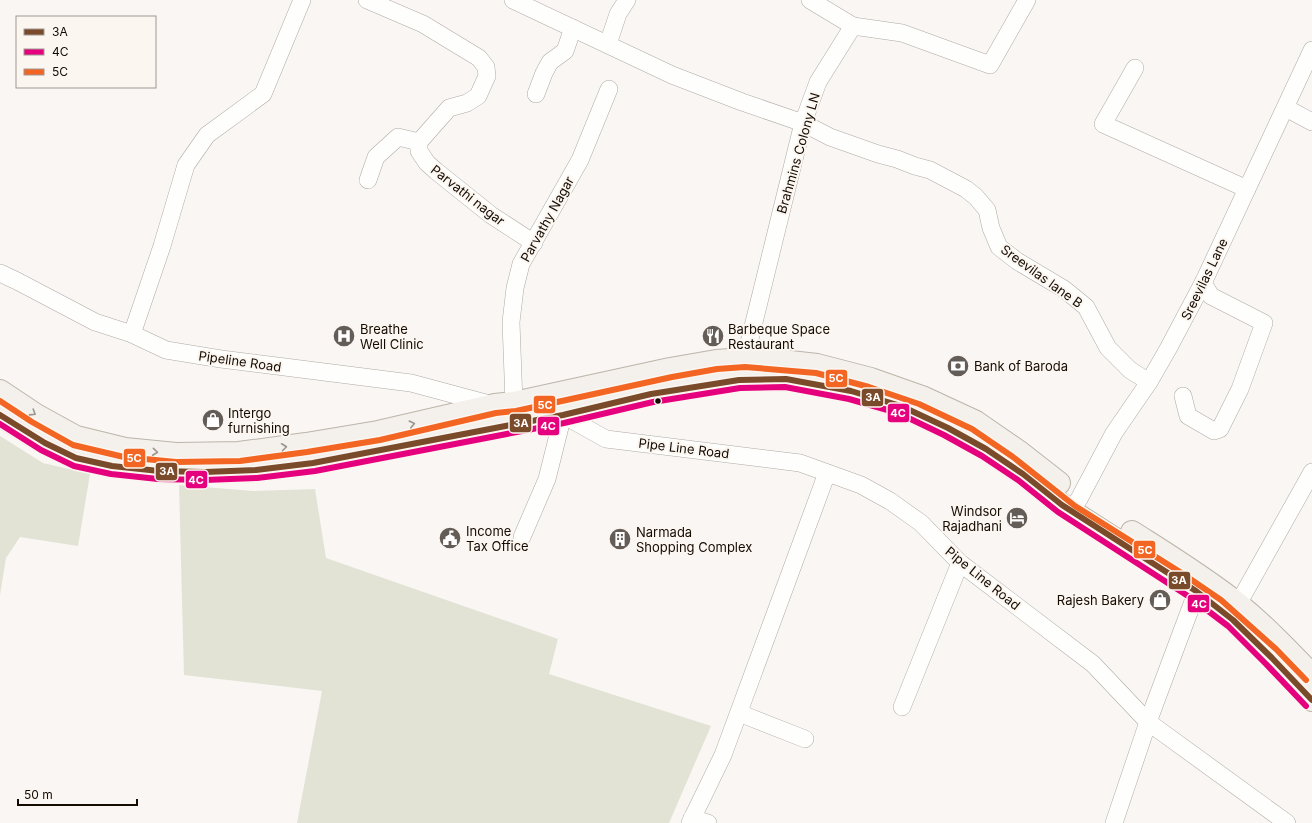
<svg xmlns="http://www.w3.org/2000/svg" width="1312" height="823" font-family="Inter,sans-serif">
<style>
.green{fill:#e2e3d5}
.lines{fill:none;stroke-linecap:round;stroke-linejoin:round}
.street-casing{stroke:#b0aaa4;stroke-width:18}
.primary-casing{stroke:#bcb5a9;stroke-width:24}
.street{stroke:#fefefd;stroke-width:17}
.primary{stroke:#f4f0eb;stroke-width:22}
.bus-1-casing{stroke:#fcf6f1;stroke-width:9}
.bus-2-casing{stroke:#fcf6f1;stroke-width:9}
.bus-3-casing{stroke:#fcf6f1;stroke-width:9}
.bus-1{stroke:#7a4b2a;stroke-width:6}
.bus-2{stroke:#e5007d;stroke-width:6}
.bus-3{stroke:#f26522;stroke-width:6}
.oneway{stroke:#9a948e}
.bus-dot{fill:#140b03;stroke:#fcf6f1;stroke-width:1.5}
.labels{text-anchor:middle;stroke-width:4;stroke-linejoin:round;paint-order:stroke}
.street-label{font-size:13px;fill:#140b03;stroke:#fcf6f1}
.poi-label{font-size:13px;fill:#140b03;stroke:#fcf6f1;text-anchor:start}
.line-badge{stroke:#fcf6f1;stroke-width:1.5}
.badge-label{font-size:11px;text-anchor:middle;font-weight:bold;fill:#fff}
</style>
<rect width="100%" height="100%" fill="#f9f6f4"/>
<g class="green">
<path d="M0,436L43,463L90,474L78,546L20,537L6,558L0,595Z"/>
<path d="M179,485L253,491L315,489L326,558L558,639L549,674L711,726L669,823H297L322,691L184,675Z"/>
</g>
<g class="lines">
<g class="street-casing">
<g id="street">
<path d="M367,0L423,24L479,58L486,67L487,76L478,96L467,103L449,108L419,142V151L427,163L436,171L491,215L534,243"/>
<path d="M513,0L672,75L742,102L803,123L830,137L878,154L897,159L915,166L930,170L966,189L976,197L987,210L991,228L999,247L1017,261L1064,289L1086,307L1108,348L1130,370L1149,382"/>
<path d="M810,0L853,26"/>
<path d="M608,44L618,14L627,0"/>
<path d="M1135,68L1103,124L1247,189"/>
<path d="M536,94L544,73L550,62L565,51L573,28"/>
<path d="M1286,108L1312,122"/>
<path d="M368,180L376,157L398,137L419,142"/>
<path d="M0,273L17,281L95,322L132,334L166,350L221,359L411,383L493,405"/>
<path d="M132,334L162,246L186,165L207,135L263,94L302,0"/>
<path d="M744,370L745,359L803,123L818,82L853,26L902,33L990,65L1027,0"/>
<path d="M1183,396L1188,416L1214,431L1220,429L1240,389L1264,323L1211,296L1203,283"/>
<path d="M514,403L511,322L515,288L521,264L580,160L609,89"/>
<path d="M563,415L606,439L800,463L861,485L890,501L921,523L960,563L1093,664L1148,722L1287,823"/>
<path d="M1071,510L1079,499L1114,433L1149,382L1168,349L1203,283L1312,50"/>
<path d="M522,537L547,479L563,415L560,406"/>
<path d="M1238,604L1312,472"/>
<path d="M902,707L960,563"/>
<path d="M739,713L805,739"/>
<path d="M692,818L708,823"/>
<path d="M690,823L723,755L827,473"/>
<path d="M1114,823L1148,722L1201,580"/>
</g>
</g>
<g class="primary-casing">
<g id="primary">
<path d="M0,391L36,415L76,437L125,449L176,454L239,453L306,444L378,432L495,405L514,403L670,369L716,361L745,359L781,361L817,365L871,379L922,397L976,422L1018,451L1059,483"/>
<path d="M0,415L45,443L76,458L112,466L159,471L205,472L256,470L313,463L492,428L563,415L651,394L739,380L786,379L851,391L901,406L948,428L986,449L1023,474L1062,505L1196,591L1233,620L1272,658L1312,700"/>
<path d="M1132,532C1168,555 1204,577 1238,604C1264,625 1288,650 1312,675"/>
</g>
</g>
<use href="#street" class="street"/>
<use href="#primary" class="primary"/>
<g class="bus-1-casing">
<path id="bus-1" d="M0,415L45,443L76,458L112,466L159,471L205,472L256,470L313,463L563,415L651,394L739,380L786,379L851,391L901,406L948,428L986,449L1023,474L1062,505L1196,591L1233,620L1272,658L1312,700"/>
</g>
<g class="bus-2-casing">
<path id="bus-2" d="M0,424L41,450L74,466L111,474L158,479L205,480L257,478L315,471L564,423L653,402L740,388L785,387L849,399L898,413L944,435L982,456L1018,480L1058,512L1191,598L1228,626L1266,664L1306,706"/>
</g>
<g class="bus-3-casing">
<path id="bus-3" d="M0,401L32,422L73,445L124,457L176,462L240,461L307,452L380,440L496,413L516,411L672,377L717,369L745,367L816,373L869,387L919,404L972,429L1013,457L1075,506L1180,572L1221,600L1276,649L1306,680"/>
</g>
<use href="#bus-1" class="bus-1"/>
<use href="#bus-2" class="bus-2"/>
<use href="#bus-3" class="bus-3"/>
</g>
<defs><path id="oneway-chevron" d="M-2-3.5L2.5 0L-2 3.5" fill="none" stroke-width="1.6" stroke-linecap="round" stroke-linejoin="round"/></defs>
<g class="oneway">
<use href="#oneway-chevron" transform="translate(33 413) rotate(32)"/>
<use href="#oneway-chevron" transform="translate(412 424) rotate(-13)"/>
<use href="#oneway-chevron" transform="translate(284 447) rotate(-7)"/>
<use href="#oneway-chevron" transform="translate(155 452) rotate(6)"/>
</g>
<defs>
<g id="hospital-disc" transform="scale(1.15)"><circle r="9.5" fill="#645d57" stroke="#fcf6f1"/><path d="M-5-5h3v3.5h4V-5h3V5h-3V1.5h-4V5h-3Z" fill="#fff"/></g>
<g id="restaurant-disc" transform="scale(1.15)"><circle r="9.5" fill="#645d57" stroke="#fcf6f1"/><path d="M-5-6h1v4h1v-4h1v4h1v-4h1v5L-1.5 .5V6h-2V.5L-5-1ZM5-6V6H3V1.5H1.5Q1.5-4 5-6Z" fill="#fff"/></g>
<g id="bank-disc" transform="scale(1.15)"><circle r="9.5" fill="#645d57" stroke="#fcf6f1"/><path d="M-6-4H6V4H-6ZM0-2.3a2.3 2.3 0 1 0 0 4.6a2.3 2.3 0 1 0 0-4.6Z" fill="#fff"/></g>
<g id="shop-disc" transform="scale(1.15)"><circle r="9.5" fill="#645d57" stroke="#fcf6f1"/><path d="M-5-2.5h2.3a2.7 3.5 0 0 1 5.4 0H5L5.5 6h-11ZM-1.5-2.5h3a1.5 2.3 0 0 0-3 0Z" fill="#fff"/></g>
<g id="hotel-disc" transform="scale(1.15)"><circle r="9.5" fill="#645d57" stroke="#fcf6f1"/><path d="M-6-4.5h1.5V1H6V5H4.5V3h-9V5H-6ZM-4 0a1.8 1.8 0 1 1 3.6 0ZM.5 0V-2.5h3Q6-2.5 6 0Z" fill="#fff"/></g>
<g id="civic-disc" transform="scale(1.15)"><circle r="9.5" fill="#645d57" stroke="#fcf6f1"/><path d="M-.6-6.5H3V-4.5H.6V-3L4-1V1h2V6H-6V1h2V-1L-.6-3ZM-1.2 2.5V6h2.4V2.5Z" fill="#fff"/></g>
<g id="building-disc" transform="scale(1.15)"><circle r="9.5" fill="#645d57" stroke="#fcf6f1"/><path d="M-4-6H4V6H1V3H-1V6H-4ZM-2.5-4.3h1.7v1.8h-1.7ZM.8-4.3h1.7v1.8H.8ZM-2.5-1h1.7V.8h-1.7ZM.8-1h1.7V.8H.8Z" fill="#fff"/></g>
</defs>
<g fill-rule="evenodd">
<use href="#hospital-disc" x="344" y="336"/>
<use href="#restaurant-disc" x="713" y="336"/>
<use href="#bank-disc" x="958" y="366"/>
<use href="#shop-disc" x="213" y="420"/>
<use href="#hotel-disc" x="1017" y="518"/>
<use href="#civic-disc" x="450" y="538"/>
<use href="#building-disc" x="620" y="539"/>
<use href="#shop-disc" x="1160" y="600"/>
</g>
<circle class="bus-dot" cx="658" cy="401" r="3.5"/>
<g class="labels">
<g class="street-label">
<text transform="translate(798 153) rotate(-74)" y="5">Brahmins Colony LN</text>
<text transform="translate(468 195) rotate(38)" y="5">Parvathi nagar</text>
<text transform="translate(547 219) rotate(-61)" y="5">Parvathy Nagar</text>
<text transform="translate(1042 276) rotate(36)" y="5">Sreevilas lane B</text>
<text transform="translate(1204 279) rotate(-64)" y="5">Sreevilas Lane</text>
<text transform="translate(240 361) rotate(8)" y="5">Pipeline Road</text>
<text transform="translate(684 448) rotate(7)" y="5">Pipe Line Road</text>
<text transform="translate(983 578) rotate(39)" y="5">Pipe Line Road</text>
</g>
<g class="poi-label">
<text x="360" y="334">Breathe<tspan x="360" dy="15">Well Clinic</tspan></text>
<text x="728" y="334">Barbeque Space<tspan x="728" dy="15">Restaurant</tspan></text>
<text x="974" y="371">Bank of Baroda</text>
<text x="228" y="418">Intergo<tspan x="228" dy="15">furnishing</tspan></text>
<text x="1002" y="516" text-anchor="end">Windsor<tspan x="1002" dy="15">Rajadhani</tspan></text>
<text x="466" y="536">Income<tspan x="466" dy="15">Tax Office</tspan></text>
<text x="636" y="537">Narmada<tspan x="636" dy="15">Shopping Complex</tspan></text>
<text x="1144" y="605" text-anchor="end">Rajesh Bakery</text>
</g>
</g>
<g class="line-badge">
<rect x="825" y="369" width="23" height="19" rx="4" fill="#f26522"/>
<rect x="861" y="388" width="23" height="19" rx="4" fill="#7a4b2a"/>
<rect x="533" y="395" width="23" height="19" rx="4" fill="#f26522"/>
<rect x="887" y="403" width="23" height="20" rx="4" fill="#e5007d"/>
<rect x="509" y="413" width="23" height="20" rx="4" fill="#7a4b2a"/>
<rect x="537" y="416" width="23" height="20" rx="4" fill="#e5007d"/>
<rect x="123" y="448" width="23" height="20" rx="4" fill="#f26522"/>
<rect x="155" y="462" width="23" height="19" rx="4" fill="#7a4b2a"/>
<rect x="185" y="470" width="23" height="19" rx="4" fill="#e5007d"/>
<rect x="1133" y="540" width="23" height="19" rx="4" fill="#f26522"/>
<rect x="1168" y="571" width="23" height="19" rx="4" fill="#7a4b2a"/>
<rect x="1187" y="594" width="23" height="19" rx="4" fill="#e5007d"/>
</g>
<g class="badge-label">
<text x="836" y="382">5C</text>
<text x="873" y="401">3A</text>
<text x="545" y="409">5C</text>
<text x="898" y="417">4C</text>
<text x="521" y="427">3A</text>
<text x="548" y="430">4C</text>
<text x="134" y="462">5C</text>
<text x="167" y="475">3A</text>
<text x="196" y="484">4C</text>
<text x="1145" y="554">5C</text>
<text x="1179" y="584">3A</text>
<text x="1199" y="608">4C</text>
</g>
<rect x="16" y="16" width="140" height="72" fill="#fcf6f1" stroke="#9f9892"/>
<rect x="24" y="29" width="20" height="6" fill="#7a4b2a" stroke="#9f9892"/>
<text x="52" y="36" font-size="12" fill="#140b03">3A</text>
<rect x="24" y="49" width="20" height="6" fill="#e5007d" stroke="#9f9892"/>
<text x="52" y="56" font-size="12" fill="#140b03">4C</text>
<rect x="24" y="69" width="20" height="6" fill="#f26522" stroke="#9f9892"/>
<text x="52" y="76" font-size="12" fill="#140b03">5C</text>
<path d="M18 799v6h119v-6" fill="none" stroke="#140b03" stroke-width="2"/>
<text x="24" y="799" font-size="12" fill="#140b03" stroke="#fcf6f1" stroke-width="3" paint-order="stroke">50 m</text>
</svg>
